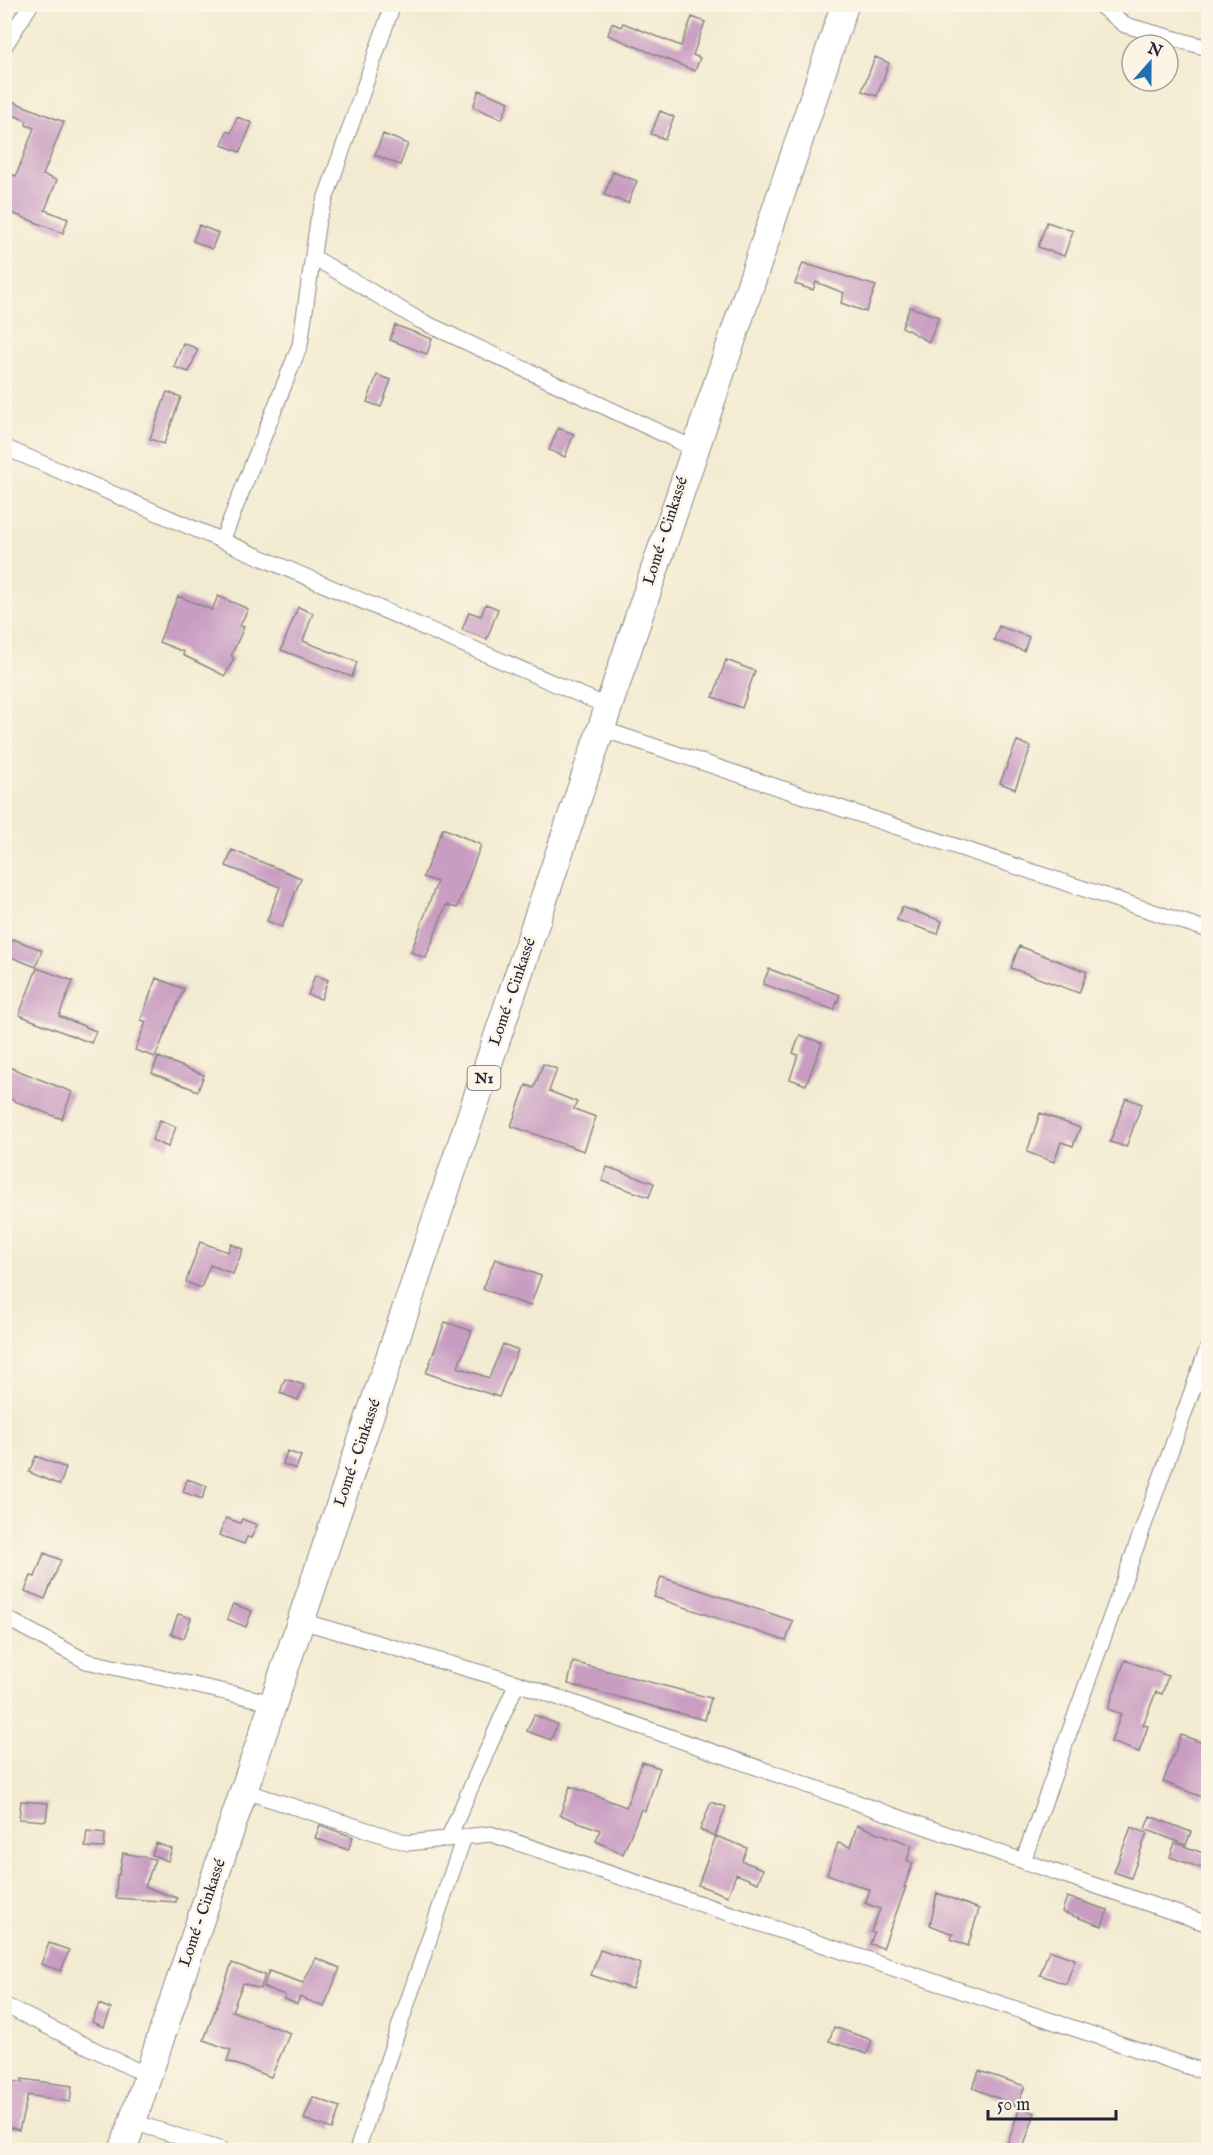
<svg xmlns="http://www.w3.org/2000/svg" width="1213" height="2155" viewBox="0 0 1213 2155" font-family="'IM FELL English',serif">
	<rect width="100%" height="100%" fill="#fcf5e5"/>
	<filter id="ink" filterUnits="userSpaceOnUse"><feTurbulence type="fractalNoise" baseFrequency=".0167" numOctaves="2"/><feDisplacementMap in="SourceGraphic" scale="12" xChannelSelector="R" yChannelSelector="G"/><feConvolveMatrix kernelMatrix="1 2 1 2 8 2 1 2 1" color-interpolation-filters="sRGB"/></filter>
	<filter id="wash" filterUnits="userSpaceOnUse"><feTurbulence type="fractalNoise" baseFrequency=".008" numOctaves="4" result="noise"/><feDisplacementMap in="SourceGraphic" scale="24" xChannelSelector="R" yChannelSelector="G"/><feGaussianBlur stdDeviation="1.35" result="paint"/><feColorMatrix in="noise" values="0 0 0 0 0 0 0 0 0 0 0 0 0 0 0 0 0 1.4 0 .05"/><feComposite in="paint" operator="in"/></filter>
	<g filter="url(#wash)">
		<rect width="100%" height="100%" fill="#f3ebd1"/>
		<g id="blocks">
			<path fill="#c99dc2" d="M692,17L705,22L693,55L700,58L695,71L608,35L612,23L621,27L623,23L681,46Z
				M875,57L889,63L877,96L862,91Z
				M479,90L509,102L502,119L473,107Z
				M4,98L64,122L43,175L57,180L45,210L68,219L63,233L4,210V180L7,173L16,176L34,128L26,125L27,121L4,111Z
				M660,111L674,117L665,139L651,134Z
				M237,117L252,123L240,152L222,145L227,131L231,133Z
				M383,134L408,144L400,165L375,155Z
				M613,172L637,181L628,203L604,195Z
				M1047,222L1073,231L1064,256L1038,247Z
				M199,225L218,233L212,249L193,241Z
				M803,263L876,286L866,312L841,303L844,293L816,282L813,290L795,284Z
				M910,307L939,317L929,342L902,327Z
				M395,325L432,339L427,354L390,340Z
				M183,343L198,349L189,372L174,367Z
				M377,375L391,380L381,407L367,402Z
				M167,392L181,397L164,444L150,439Z
				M558,428L574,434L565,457L549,450Z
				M178,596L212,610L218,596L248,609L240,626L244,627L231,656L234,658L225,676L183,655L184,652L159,642Z
				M486,604L498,609L487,639L462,630L469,612L481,616Z
				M298,607L313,613L303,641L357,662L352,677L281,650Z
				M999,626L1029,637L1024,651L994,640Z
				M726,660L755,671L742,708L713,697Z
				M1017,741L1031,747L1015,789L1000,783Z
				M443,828L481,845L457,908L446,905L426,958L411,952L437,882L423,877Z
				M232,850L301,878L282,927L267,921L280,887L226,866Z
				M902,907L942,921L938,934L897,920Z
				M13,939L42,950L36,967L6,955Z
				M1019,946L1087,972L1079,993L1011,968Z
				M37,968L73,981L59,1016L96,1031L91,1043L19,1015Z
				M769,969L840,995L834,1010L763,984Z
				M315,975L328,980L321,999L308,995Z
				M156,978L184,989L155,1057L135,1050L146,1022L141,1020Z
				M800,1035L822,1043L806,1085L790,1079L798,1055L793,1053Z
				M158,1057L204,1075L198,1091L152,1073Z
				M543,1064L557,1069L549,1091L577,1102L574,1109L596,1117L584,1151L511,1126L526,1085L534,1088Z
				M4,1065L72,1092L62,1119L4,1097Z
				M1126,1098L1142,1104L1126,1147L1110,1142Z
				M1040,1113L1080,1128L1073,1146L1061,1142L1054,1162L1027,1152Z
				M160,1120L176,1127L168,1147L152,1140Z
				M607,1167L654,1183L649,1197L602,1181Z
				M200,1242L228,1252L231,1244L243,1249L233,1274L210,1265L201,1288L186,1282Z
				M495,1259L541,1276L530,1306L483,1289Z
				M445,1322L472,1331L458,1367L489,1378L503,1344L518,1350L499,1397L426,1373Z
				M285,1379L304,1385L298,1400L280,1393Z
				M287,1451L301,1456L296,1469L283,1464Z
				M36,1456L66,1468L60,1485L29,1472Z
				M187,1479L207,1486L202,1499L183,1492Z
				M226,1518L240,1523L242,1519L257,1525L251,1538L247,1537L244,1544L219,1535Z
				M44,1553L61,1560L45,1599L25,1591L31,1576L35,1577Z
				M661,1577L793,1621L786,1641L654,1597Z
				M233,1604L252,1611L246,1627L227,1619Z
				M178,1614L191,1618L184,1638L171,1634Z
				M1125,1660L1168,1676L1162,1694L1156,1692L1143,1725L1148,1726L1139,1752L1111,1742L1121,1714L1108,1709Z
				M573,1662L711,1698L705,1720L568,1684Z
				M534,1715L557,1724L551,1740L527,1731Z
				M1181,1735L1209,1745V1780L1202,1797L1163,1782Z
				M642,1762L660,1768L645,1811L641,1809L623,1854L596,1841L600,1830L560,1815L570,1786L626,1807Z
				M21,1801L48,1803L46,1821L19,1819Z
				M711,1802L726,1807L715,1836L700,1830Z
				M1150,1816L1191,1832L1186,1845L1145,1829Z
				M320,1825L353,1837L348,1850L315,1838Z
				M857,1825L912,1845L907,1860L913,1863L904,1887H906L883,1948L870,1944L874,1933L871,1932L880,1909L865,1903L870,1890L827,1874L838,1843L850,1847Z
				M1131,1827L1147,1833L1131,1878L1114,1872Z
				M87,1831L105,1833L104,1848L85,1847Z
				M716,1836L747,1848L742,1861L763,1869L758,1883L736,1874L728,1896L698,1885Z
				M156,1843L172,1849L168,1861L152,1855Z
				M1175,1843L1209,1855V1871L1170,1857Z
				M123,1853L155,1859L145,1887L177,1898L176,1902L116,1898L117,1875H119Z
				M937,1893L979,1909L968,1946L951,1939L953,1934L930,1925Z
				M1067,1897L1108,1910L1102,1926L1062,1912Z
				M49,1943L69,1950L61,1971L41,1964Z
				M600,1950L641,1964L632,1989L591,1975Z
				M1049,1950L1075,1959L1066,1984L1040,1975Z
				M316,1958L340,1968L324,2007L300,1997L297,2004L284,1999L285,1995L263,1987L269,1971L303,1983Z
				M232,1963L265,1975L260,1989L243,1983L232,2011L290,2033L271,2077L227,2061L231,2050L204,2040Z
				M99,2004L111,2009L104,2027L92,2022Z
				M834,2027L872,2040L867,2054L829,2041Z
				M979,2071L1025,2086L1017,2106L973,2088Z
				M4,2079L22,2083V2079L72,2086L70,2102L28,2095L19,2130L4,2126Z
				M313,2097L340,2107L332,2129L304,2119Z
				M1020,2107L1035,2113L1022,2151H1005Z"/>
		</g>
	</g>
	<g filter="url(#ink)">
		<use href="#blocks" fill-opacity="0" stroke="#8a8686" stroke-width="1.5"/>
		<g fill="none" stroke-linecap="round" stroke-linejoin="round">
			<g stroke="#8a8686" stroke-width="17">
				<path id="street" d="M1098,4L1125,25L1208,48
					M4,47L31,4
					M313,257L419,320L693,448
					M4,447L609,707
					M222,541L300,345L318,220L393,4
					M602,729L1208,930
					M4,1617L86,1661L274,1703
					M301,1621L517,1683L1023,1861L1208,1924
					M244,1791L408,1843L491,1834L1208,2073
					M448,1839L517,1683
					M1023,1861L1208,1347
					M4,2005L148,2076
					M133,2122L222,2150
					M357,2150L464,1837"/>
			</g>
			<g stroke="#8a8686" stroke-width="29">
				<path id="highway" d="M123,2150C364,1435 601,719 845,4"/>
			</g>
			<use href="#street" stroke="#fff" stroke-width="15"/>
			<use href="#highway" stroke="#fff" stroke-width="27"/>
		</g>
	</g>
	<g text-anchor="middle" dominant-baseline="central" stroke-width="5" stroke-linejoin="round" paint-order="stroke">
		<rect fill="#fcf5e5" stroke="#63616e" stroke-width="1.5" x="467.5" y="1066" width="33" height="24" rx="4.5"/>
		<g font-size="15" font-weight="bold" fill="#22223b">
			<text x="484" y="1078">N1</text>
		</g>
		<g font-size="16" fill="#22223b" stroke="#fcf5e5">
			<text transform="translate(666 531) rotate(-72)">Lomé - Cinkassé</text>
			<text transform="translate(513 992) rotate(-71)">Lomé - Cinkassé</text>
			<text transform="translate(358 1453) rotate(-71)">Lomé - Cinkassé</text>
			<text transform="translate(203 1913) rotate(-71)">Lomé - Cinkassé</text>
		</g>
	</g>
	<rect width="1213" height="2155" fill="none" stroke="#fcf5e5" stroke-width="24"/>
	<g transform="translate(1150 63) rotate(21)"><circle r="28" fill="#fcf5e5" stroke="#a5a1a1" stroke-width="1.5"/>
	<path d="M0-4.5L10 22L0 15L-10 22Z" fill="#1f6fb2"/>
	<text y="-9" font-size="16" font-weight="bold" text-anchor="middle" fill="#22223b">N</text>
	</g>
	<path d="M988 2110v9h128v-9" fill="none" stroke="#22223b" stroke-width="3"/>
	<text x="997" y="2110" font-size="18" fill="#22223b" stroke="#fcf5e5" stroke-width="4.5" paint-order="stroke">50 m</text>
</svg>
